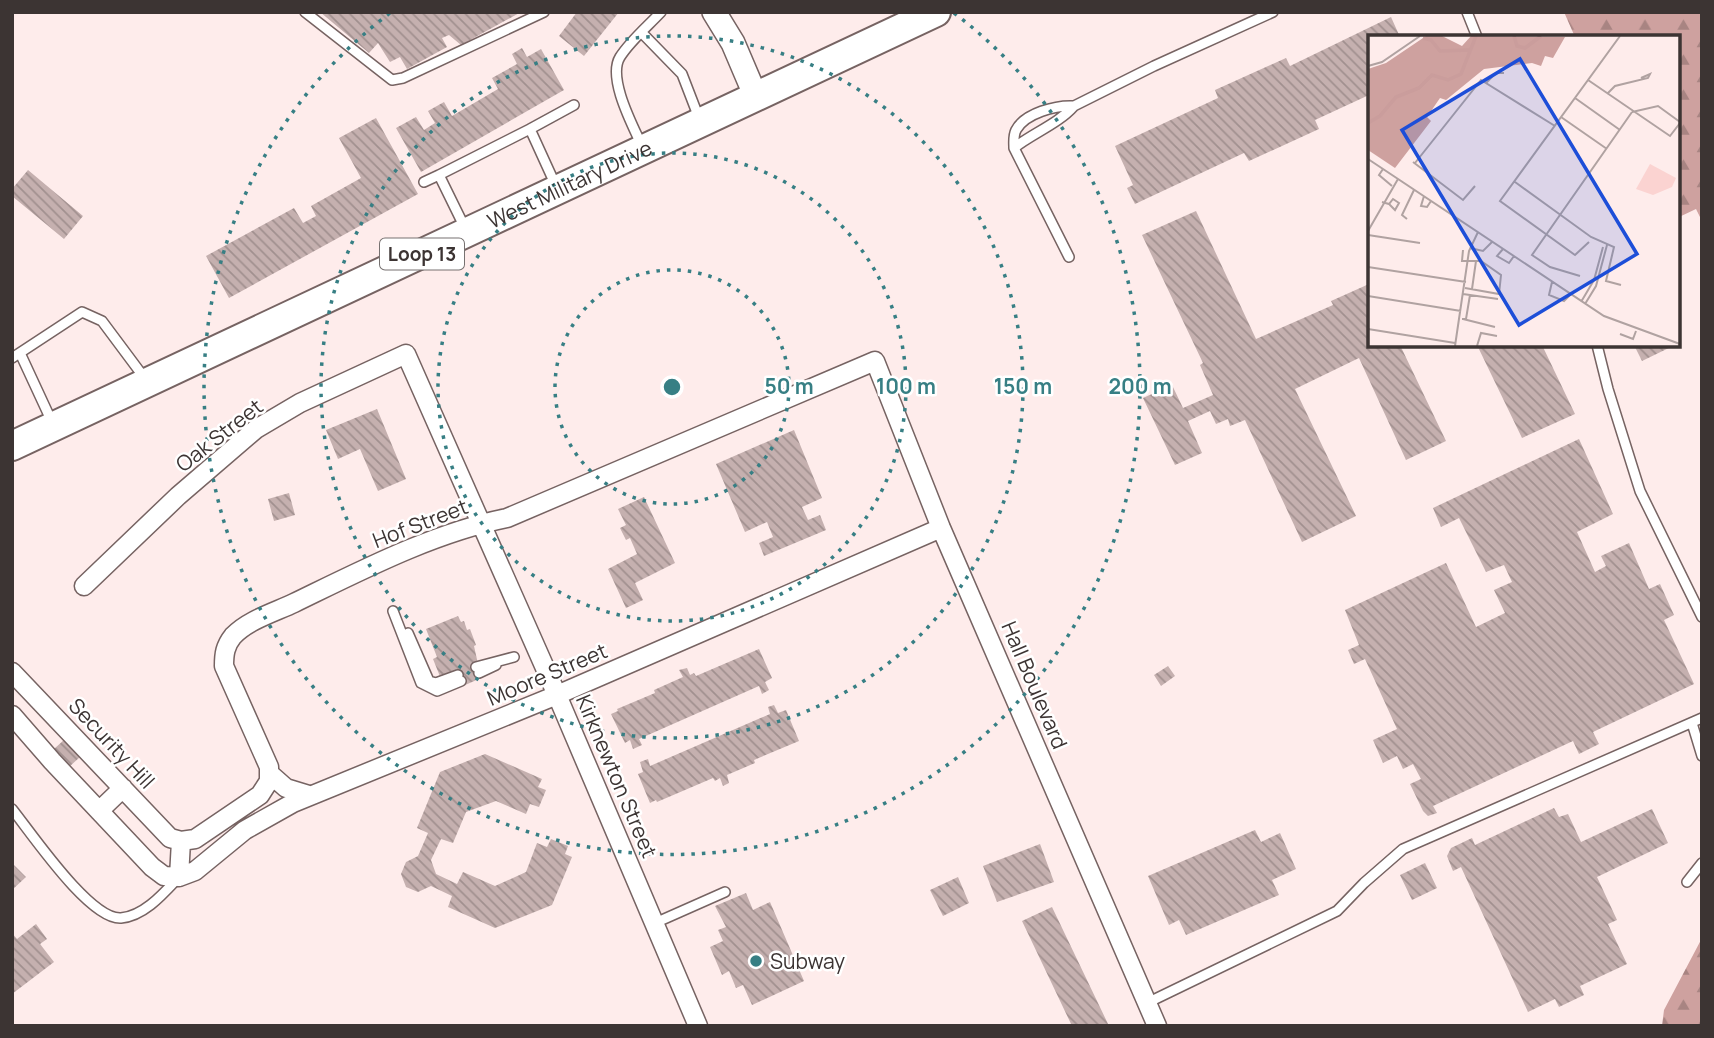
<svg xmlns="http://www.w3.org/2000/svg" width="1714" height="1038" viewBox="0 0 1714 1038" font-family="Manrope,sans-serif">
	<defs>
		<pattern id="forest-firs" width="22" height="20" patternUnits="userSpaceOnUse" patternTransform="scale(1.75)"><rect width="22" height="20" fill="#cea19f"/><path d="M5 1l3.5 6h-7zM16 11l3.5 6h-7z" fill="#a88482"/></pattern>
		<pattern id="building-back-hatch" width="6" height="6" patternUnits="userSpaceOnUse" patternTransform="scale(1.75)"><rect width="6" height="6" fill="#c5b0af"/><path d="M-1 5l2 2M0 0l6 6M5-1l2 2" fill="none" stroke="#a1908f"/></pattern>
	</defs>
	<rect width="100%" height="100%" fill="#feeceb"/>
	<path fill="url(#forest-firs)" d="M1564,12H1702V221L1696,209L1677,218V37H1575Z
		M1702,938V1026H1662L1664,1010Z"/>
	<path fill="url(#building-back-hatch)" d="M320,12H521L461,45L449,35L442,38L447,47L407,69L400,57L390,62L378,43L369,53Z
		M577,12H619L584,56L559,36Z
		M1391,17L1400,37H1369V95L1315,120L1319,129L1249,161L1244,153L1135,204L1127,188L1133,185L1115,146L1218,98L1215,90L1286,58L1290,66Z
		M522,48L527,57L541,49L564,90L421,172L396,128L416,117L424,130L435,123L428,111L444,102L452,116L498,89L492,78L517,64L512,54Z
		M376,118L418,194L229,298L206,256L294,208L303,223L316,216L311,206L361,178L339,138Z
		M28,170L83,216L64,239L12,196V189Z
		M1196,211L1256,339L1333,305L1331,301L1369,284V345H1400L1446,441L1406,460L1359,358L1295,389L1356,516L1302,542L1245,420L1230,426L1228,419L1216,424L1210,411L1188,421L1202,453L1175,465L1143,398L1172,385L1183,408L1213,395L1200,365L1203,363L1142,235Z
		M1477,345H1542L1575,414L1522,438Z
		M1634,345H1675L1642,361Z
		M377,409L406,479L378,491L360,449L338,459L326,430Z
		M794,430L822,498L802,507L808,520L820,515L826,530L764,556L759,543L773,537L767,522L745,532L716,464Z
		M1579,439L1613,514L1577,532L1595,572L1606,566L1601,556L1629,543L1649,589L1660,584L1674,615L1664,620L1694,684L1593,732L1599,744L1579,754L1573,741L1433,806L1437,813L1428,816L1423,811L1410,784L1421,779L1413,764L1403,769L1397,756L1383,763L1373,740L1397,729L1365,659L1354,664L1348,650L1359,645L1345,610L1446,563L1476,627L1505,613L1494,590L1512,582L1504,565L1486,572L1459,518L1441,527L1433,508Z
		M289,493L295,515L274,521L268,499Z
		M644,497L675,563L635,583L643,600L626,608L608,569L637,554L630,538L626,540L620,528L626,525L618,509Z
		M458,616L461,622L464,621L467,630L470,629L476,645L474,646L478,664L476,665L481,678L463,686L456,673L441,679L433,659L437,657L426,629Z
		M759,649L772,678L765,682L769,690L762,694L759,686L639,739L642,745L633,749L630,740L625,743L611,714L618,711L617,709L655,693L654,690L683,677L679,670L687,668L690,675L694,673L696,676Z
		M1168,666L1175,676L1161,686L1154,675Z
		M774,705L778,713L786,710L799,741L754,760L755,763L727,775L729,783L723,786L720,778L715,781L713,778L657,802L656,800L650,803L638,774L643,772L640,762L648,759L650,766L770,714L768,707Z
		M65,739L80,757L69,767L54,749Z
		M485,754L542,779L538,787L546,790L539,807L530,804L526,814L496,801L466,812L453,843L441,839L431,860L436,874L457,884L463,872L495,886L526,872L537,843L547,847L551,839L568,846L565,854L572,857L552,905L495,928L448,907L452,896L431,886L418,892L406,887L401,874L406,862L418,856L428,833L417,828L440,772Z
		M1554,808L1559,817L1568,814L1581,842L1652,809L1668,843L1597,877L1617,920L1608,924L1627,964L1580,986L1584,995L1559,1007L1555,999L1528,1012L1461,867L1453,871L1447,856L1451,848L1472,838L1475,845Z
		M1255,830L1261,842L1280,833L1296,869L1272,880L1279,895L1186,935L1179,920L1169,925L1148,876Z
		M1040,844L1054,882L997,902L983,866Z
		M12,863L26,877L12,890Z
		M1425,863L1437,888L1412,900L1400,875Z
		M958,877L969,903L943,916L930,890Z
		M746,893L753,910L770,902L804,981L752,1005L743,985L736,988L729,971L722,975L710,947L723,941L718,930L726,927L715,906Z
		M1052,907L1109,1026H1072L1022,921Z
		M36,924L47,939L40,944L54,962L12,994V933L17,939Z"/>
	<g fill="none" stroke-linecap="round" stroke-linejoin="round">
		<g stroke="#766362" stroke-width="12">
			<path id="service" d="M305,12L392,80L403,78L544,12
				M1467,12L1477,37
				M642,33L682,74L699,118
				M530,129L574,105
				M642,146C633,126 607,78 620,57C630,41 648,26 661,12
				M1014,148C1033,133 1058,124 1074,106L1154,66L1273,12
				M424,182L439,175
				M465,228L439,175L530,129L556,186
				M1069,257L1014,148C1014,142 1013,136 1016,130C1025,113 1056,105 1074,106
				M1597,345L1608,389L1640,491L1702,617
				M20,353L52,422
				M12,358L82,312L102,321L146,380
				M393,611L421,683L437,691L461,681
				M408,633L429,681L436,683L458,675
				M476,667L514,657
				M479,673L496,665
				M1692,723L1702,756
				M12,809C32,834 90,920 121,918C144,916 163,894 178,878
				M1687,882L1702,863
				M655,923L725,892
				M1147,1003L1337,911L1364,883L1403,849L1702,718"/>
		</g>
		<g stroke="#766362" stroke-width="21">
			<path id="minor" d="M84,586L178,496L256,429L300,403L406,354L557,695L698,1026
				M12,672L170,838L181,841L195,839L260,795L269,781V767L224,666C224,654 225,646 233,636C248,620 275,612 294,603C362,570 433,533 507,518L875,361L941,528L1157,1026
				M12,715L52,761L152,867L164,876L179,877L195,871L245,830L293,803L557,695L941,528
				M269,773L286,788L309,795
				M99,811L123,788
				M179,877L181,841"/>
		</g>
		<g stroke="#766362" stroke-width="26">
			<path id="tertiary" d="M714,12L733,43L756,97"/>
		</g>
		<g stroke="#766362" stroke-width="32">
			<g id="primary">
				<path id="s1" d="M12,446L936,12"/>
			</g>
		</g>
		<use href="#service" stroke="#fff" stroke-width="9"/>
		<use href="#minor" stroke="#fff" stroke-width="18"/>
		<use href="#tertiary" stroke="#fff" stroke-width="23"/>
		<use href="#primary" stroke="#fff" stroke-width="28"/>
	</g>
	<g fill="none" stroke="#377f84" stroke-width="3.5" stroke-dasharray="3.5 7">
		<circle cx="672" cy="387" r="117"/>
		<circle cx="672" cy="387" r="234"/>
		<circle cx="672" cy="387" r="351"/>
		<path d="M954 13A468 468 0 1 1 390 13"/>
	</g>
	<circle fill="#377f84" stroke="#fff" stroke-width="2.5" cx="756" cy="961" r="7"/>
	<g text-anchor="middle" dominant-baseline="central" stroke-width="5" stroke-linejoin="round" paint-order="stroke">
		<rect fill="#fff" stroke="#767170" stroke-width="2" x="380" y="238.5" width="84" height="31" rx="5"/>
		<g font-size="19" font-weight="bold" fill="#3c3433">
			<text x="422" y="254">Loop 13</text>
		</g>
		<g font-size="21" fill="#3c3433" stroke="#fff">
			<text stroke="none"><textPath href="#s1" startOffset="616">West Military Drive</textPath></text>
			<text transform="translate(219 435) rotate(-38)">Oak Street</text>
			<text transform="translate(420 523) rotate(-21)">Hof Street</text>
			<text transform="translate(547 674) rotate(-23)">Moore Street</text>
			<text transform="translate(1035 685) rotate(67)">Hall Boulevard</text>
			<text transform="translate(112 743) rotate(47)">Security Hill</text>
			<text transform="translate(617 776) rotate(67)">Kirknewton Street</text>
		</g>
		<g font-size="21" fill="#3c3433" stroke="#fff" text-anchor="start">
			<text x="770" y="961">Subway</text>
		</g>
	</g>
	<g transform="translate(1368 35)">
		<rect width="312" height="312" fill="#feeceb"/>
		<path d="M58,1H74L94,11L103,1L197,2L185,23L177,21L173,31L164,28L116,34L78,65L72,63L59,82L63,86L27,133L0,115V34L18,28Z" fill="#cea19f"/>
		<path d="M282,129L308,143L304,152L285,160L268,154Z" fill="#fbd3d1"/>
		<path fill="none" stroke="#ca9d9c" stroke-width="3.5" d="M146,1L149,11L157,13L173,1M55,3L63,5L72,16L101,15M0,88L12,81L28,62L51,53L64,40L80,45L93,39L108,1"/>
		<path fill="none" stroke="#b0a2a1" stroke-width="2" d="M0,31L14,27L52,1M220,45L302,101L312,88M118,48L128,38H136M239,59L247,51L280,43L282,39L273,43M207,63L252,95M264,77L290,71L312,87M193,82L239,114M0,124L236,281L312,309M45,127L95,165L107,151M47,128L113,45L187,91M15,134L11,140L24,151M147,147L223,202L246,212L238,246L253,250M56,161L53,171L59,172L63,166M14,167L21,169L25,164L31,168L27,175L21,169M39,184L34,180L46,155M0,196L30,144M0,200L52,208M221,207L207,220L132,166L252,1M102,213L115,216L124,207M135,214L129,221L141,228L146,221M95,215L94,226H113L133,240L131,259L97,253M0,232L98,247M212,241L182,232L164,220L264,77M184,247L181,260L196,266L203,259M104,254L108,226M95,259L130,264M0,261L93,276M213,267L226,245L235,212M217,269L228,251L239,210M94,284H98L102,260M95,284L127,292M0,294L87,308M252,299L265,304L268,296M87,311L101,216L110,197M109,311L113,298L129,301"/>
		<path fill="#1d4ed8" fill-opacity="0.15" stroke="#1d4ed8" stroke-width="3.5" d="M152,24L269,219L151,290L34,95Z"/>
		<rect width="312" height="312" fill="none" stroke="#3c3433" stroke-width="3.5"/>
	</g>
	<circle cx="672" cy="387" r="10" fill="#377f84" stroke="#fff" stroke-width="3.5"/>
	<g font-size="21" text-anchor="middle" font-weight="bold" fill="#377f84" stroke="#fff" stroke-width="5" stroke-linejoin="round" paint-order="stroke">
		<text x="789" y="394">50 m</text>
		<text x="906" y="394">100 m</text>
		<text x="1023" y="394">150 m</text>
		<text x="1140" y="394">200 m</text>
	</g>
	<rect width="1714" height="1038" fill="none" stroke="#3c3433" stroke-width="28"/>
</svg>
